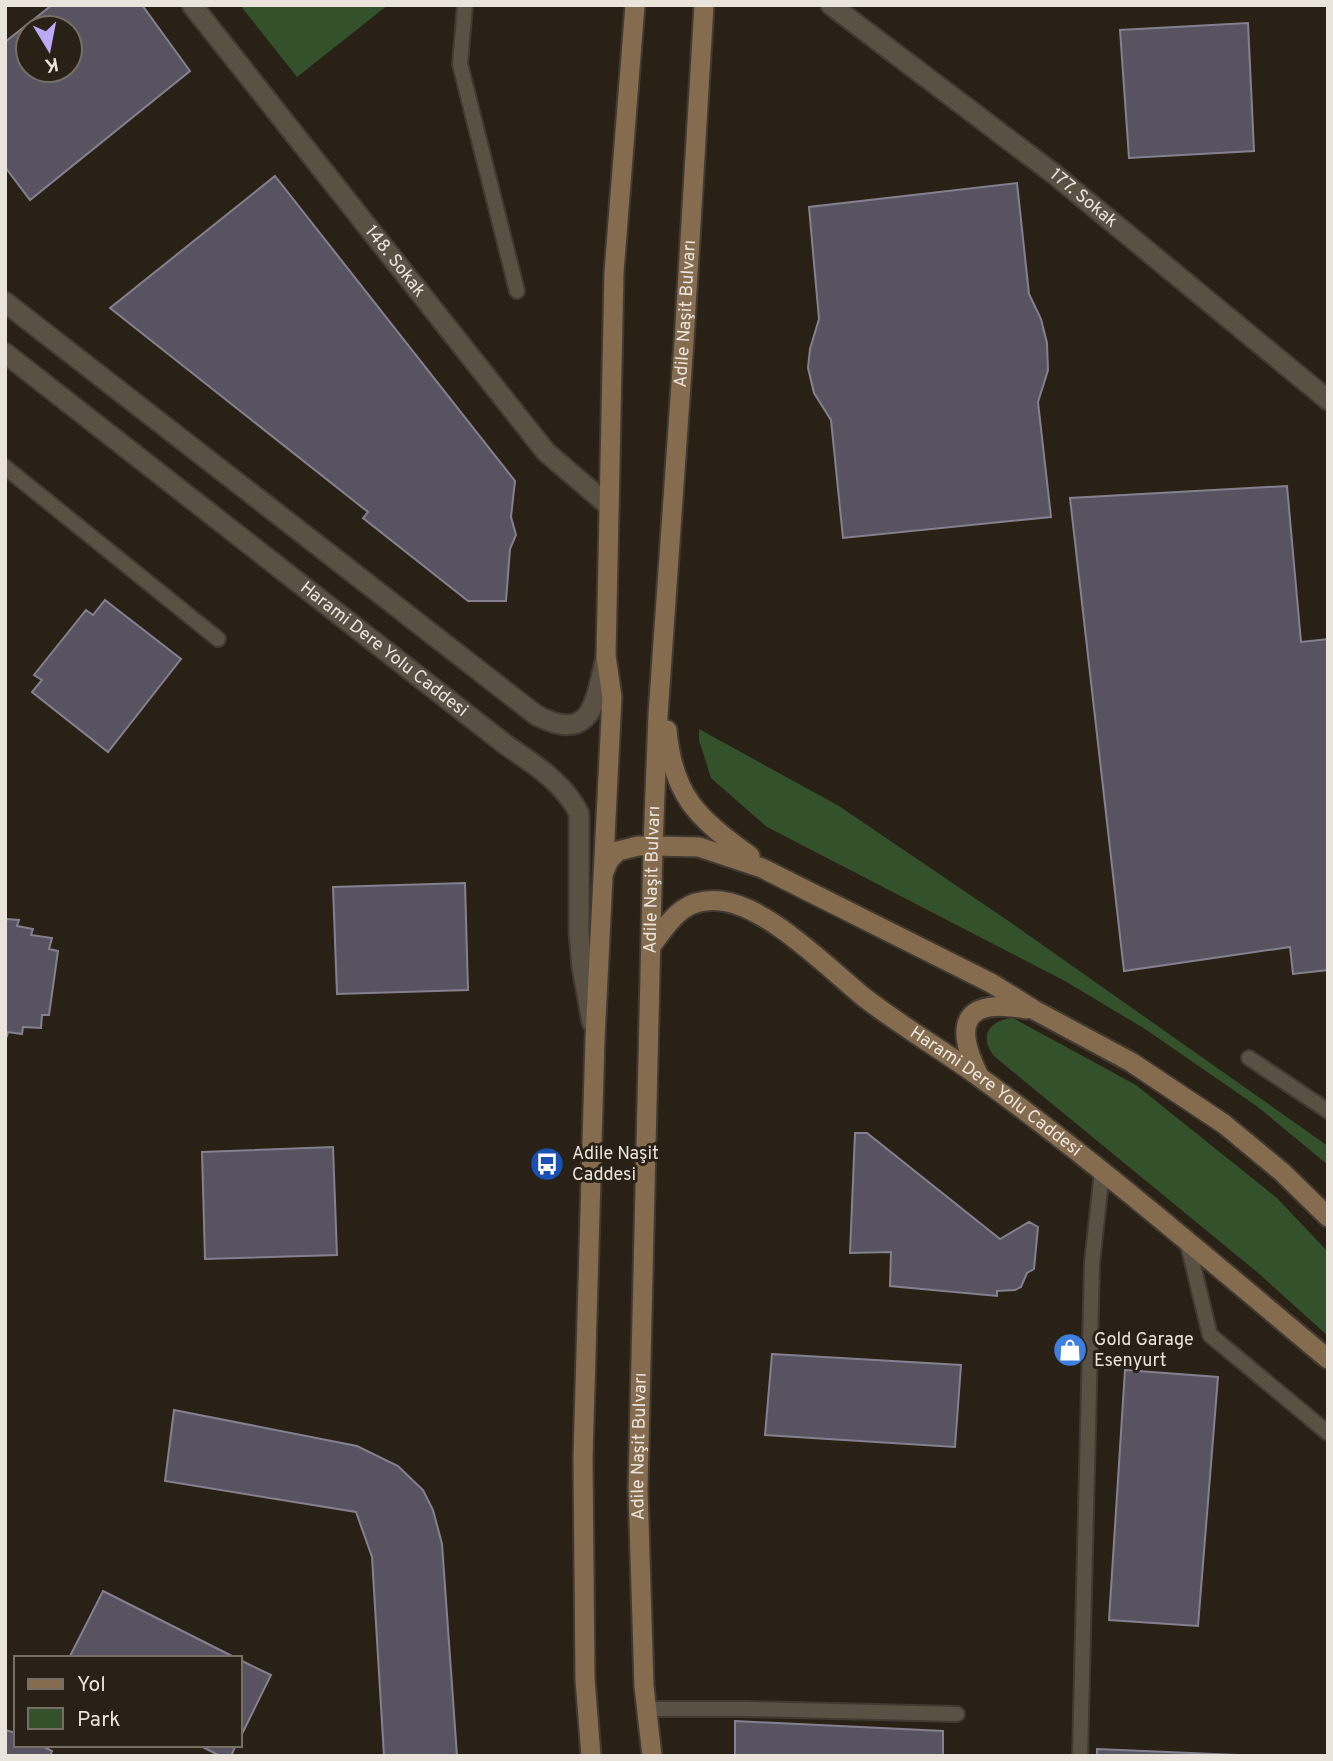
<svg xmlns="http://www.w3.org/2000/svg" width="1333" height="1761" viewBox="0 0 1333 1761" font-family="Overpass,sans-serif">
	<rect width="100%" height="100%" fill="#292116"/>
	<path fill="#33512b" d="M240,5H388L297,77Z
		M699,729L839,806L1007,920L1328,1146V1165L1258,1107L1145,1029L1065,981L767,827L711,778L699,740Z
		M1013,1018L1136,1085L1277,1198L1328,1252V1336L1257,1272L995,1057C978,1037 989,1020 1013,1018Z"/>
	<path fill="#585360" stroke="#85808f" stroke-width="2" fill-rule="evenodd" d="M52,5H142L190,71L30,200L5,167V42ZM28,28H70V70H28Z
		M1248,23L1254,151L1129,158L1120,30Z
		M275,176L515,481L511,517L516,535L510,549L506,601H468L363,518L368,512L110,308Z
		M1017,183L1029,294L1041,319L1047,343L1048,370L1038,402L1051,517L843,538L831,420L814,393L808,368L810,349L819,319L809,207Z
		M1287,486L1301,642L1328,639V970L1293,974L1290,947L1124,971L1070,498Z
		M105,600L181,659L108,752L32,692L42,680L34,675L86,610L93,615Z
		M465,883L468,990L337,994L333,887Z
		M5,919L19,920L17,926L33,929L31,935L52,938L49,949L58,951L49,1015H42L41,1028L23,1027L22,1034L8,1032L7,1036L5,1035Z
		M855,1133H867L1000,1239L1029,1222L1038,1227L1034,1269L1027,1273L1021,1287L1015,1290L997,1291V1296L890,1286L891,1252L850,1253Z
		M333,1147L337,1255L205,1259L202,1152Z
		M772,1354L961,1365L955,1447L765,1435Z
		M1125,1370L1218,1377L1198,1626L1109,1620Z
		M174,1410L357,1446L398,1466L423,1490L433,1510L442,1544L457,1756H384L372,1557L356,1512L165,1481Z
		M103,1591L236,1658H69Z
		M240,1660L271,1675L240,1738Z
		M735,1721L943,1731V1756H735Z
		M5,1730L16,1733V1745H40L52,1751L50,1756H5Z
		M199,1745H236L231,1756H220Z
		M1097,1749L1261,1756H1097Z"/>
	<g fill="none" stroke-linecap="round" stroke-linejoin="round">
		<g stroke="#413a33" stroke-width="18">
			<path id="service" d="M465,5L460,64L517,291
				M5,467L218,639
				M1249,1058L1328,1111
				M1187,1241L1210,1335L1328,1433
				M647,1709H747L957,1714
				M1080,1756L1092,1263L1102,1172"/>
		</g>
		<g stroke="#413a33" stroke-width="23">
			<g id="minor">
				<path id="s1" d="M192,5L546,452L609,506"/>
				<path id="s2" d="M831,5L1054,174L1328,400"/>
			</g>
		</g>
		<g stroke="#413a33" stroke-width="23">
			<g id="tertiary">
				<path d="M5,302L536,715C593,745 595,701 606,657"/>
				<path id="s3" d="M5,353L506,745C534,764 563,782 579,813V933L582,967L592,1022"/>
			</g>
		</g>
		<g stroke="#413a33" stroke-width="23">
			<g id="secondary">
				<path d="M667,730C673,797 698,818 750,856"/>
				<path d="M604,872L609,860L618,851L638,846H653L699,847L762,868L991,983L1036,1011L1131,1062L1224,1124L1282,1172L1328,1217"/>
				<path id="s4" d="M651,946C671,920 683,897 721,901C768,906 829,969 865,998C901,1026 941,1049 978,1076C1099,1164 1213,1263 1328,1359"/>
				<path d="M978,1074C953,1022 965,998 1026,1009"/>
				<path d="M591,1756L585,1679L583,1458L595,1038L612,697L606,656L614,272L635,5"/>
				<path id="s5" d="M652,1756L644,1686L638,1489L653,846L658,715L684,341L704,5"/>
			</g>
		</g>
		<use href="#service" stroke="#595144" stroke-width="14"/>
		<use href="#minor" stroke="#595144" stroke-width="19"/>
		<use href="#tertiary" stroke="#595144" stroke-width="19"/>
		<use href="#secondary" stroke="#866c4f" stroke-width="19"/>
	</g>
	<defs>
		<g id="bus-disc" transform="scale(1.75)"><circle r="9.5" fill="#1a4fb4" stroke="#292116"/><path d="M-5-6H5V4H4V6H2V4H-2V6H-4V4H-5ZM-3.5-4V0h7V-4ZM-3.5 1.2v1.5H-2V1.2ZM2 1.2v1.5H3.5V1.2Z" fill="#fff"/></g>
		<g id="shop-disc" transform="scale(1.75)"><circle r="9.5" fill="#3f7fe0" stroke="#292116"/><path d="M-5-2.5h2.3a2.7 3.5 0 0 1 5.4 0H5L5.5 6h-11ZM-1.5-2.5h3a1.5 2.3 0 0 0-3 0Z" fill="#fff"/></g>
	</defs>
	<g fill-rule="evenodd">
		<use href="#bus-disc" x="547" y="1164"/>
		<use href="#shop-disc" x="1070" y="1350"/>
	</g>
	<g text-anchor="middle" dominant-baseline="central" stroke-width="6" stroke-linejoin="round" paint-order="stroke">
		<g font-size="18" fill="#eae4dd" stroke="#292116">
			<text stroke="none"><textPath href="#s2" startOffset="318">177. Sokak</textPath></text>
			<text stroke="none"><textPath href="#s1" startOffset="327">148. Sokak</textPath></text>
			<text stroke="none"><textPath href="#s5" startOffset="1444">Adile Naşit Bulvarı</textPath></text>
			<text stroke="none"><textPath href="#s3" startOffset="481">Harami Dere Yolu Caddesi</textPath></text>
			<text stroke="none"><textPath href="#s5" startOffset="877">Adile Naşit Bulvarı</textPath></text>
			<text stroke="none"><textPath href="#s4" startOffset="425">Harami Dere Yolu Caddesi</textPath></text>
			<text stroke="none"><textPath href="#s5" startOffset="310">Adile Naşit Bulvarı</textPath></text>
		</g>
		<g font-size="18" fill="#eae4dd" stroke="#292116" text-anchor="start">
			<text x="572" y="1154">Adile Naşit<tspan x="572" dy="21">Caddesi</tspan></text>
			<text x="1094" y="1340">Gold Garage<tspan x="1094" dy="21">Esenyurt</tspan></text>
		</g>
	</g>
	<rect width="1333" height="1761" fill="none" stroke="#eae4dd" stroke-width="14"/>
	<rect x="14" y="1656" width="228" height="91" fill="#292116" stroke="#766f66" stroke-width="2"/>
	<rect x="28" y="1679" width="35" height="10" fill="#866c4f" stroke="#766f66" stroke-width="2"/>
	<text x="77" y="1691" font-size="21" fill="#eae4dd">Yol</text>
	<rect x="28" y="1708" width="35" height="21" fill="#33512b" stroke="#766f66" stroke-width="2"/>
	<text x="77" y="1726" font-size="21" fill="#eae4dd">Park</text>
	<g transform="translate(49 49) rotate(170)"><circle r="33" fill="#292116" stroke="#766f66" stroke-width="2"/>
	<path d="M0-5L12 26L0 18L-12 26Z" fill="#bbaaf6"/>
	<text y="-10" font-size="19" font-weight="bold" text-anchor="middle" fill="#eae4dd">K</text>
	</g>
</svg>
